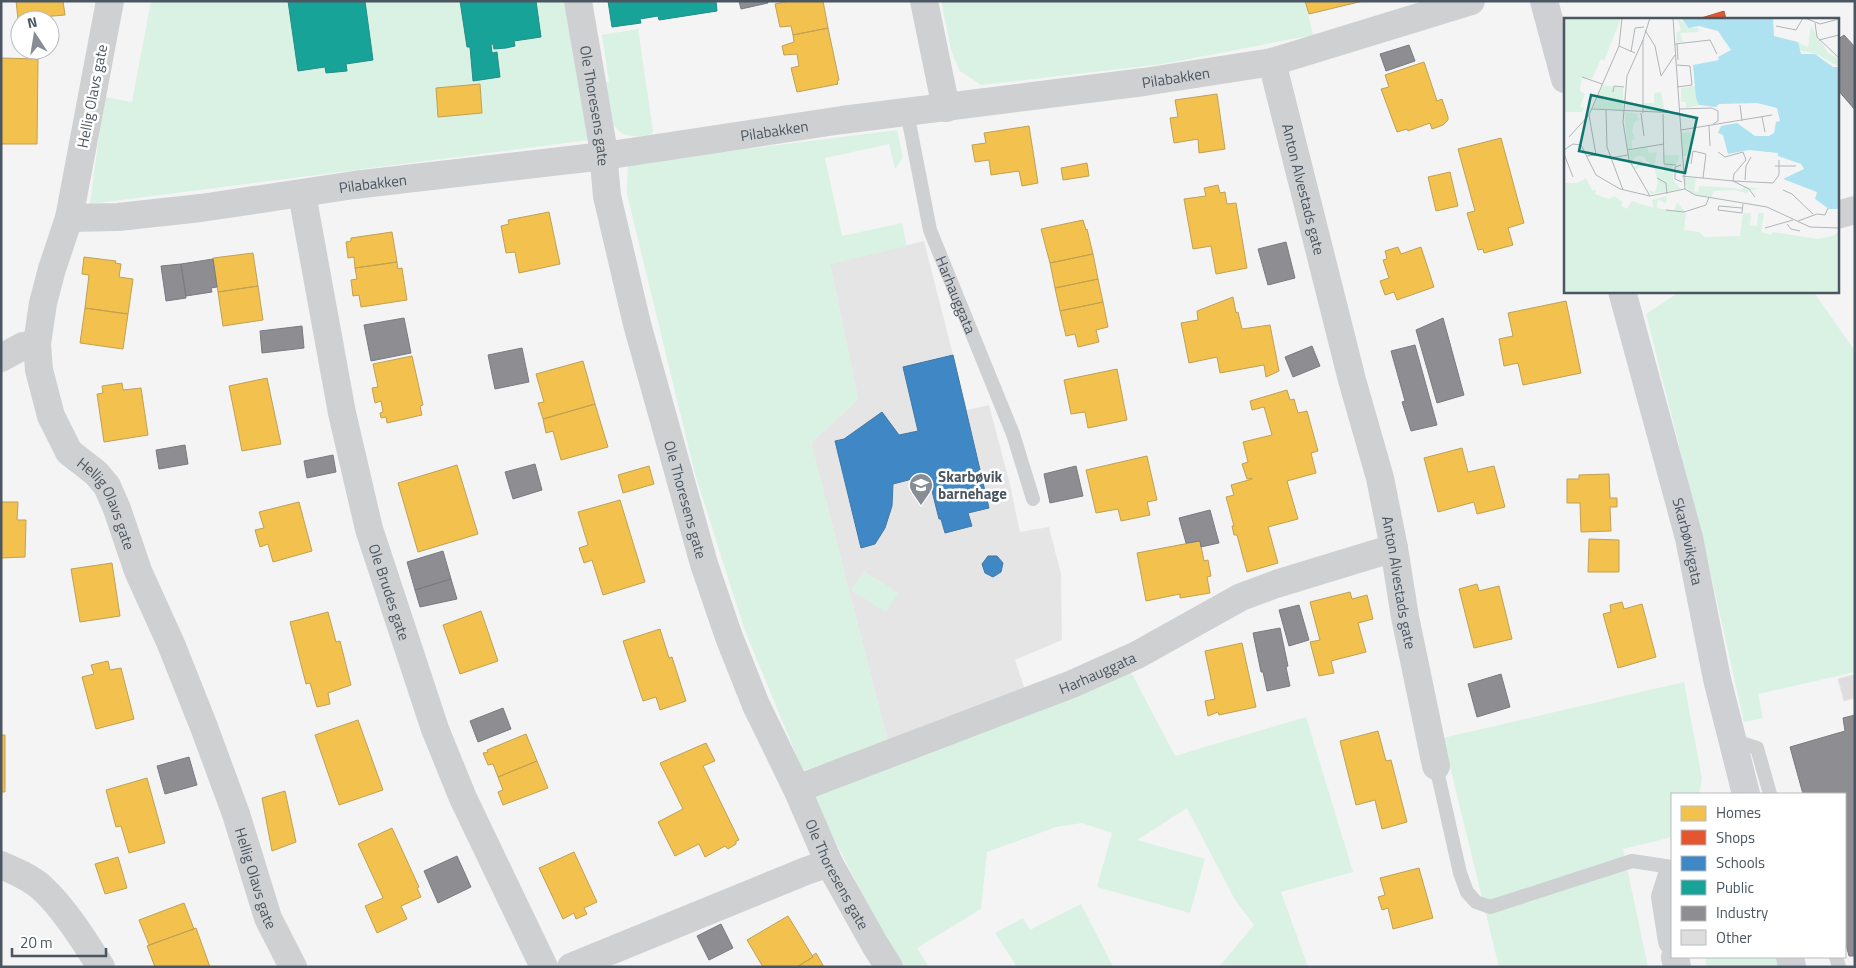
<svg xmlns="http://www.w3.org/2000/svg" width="1856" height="968" viewBox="0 0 1856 968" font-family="'Titillium Web',sans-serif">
	<rect width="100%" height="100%" fill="#f4f4f4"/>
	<path fill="#e6e5e6" d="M924,241L967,410L989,405L1010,485L1020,532L1049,527L1061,574L1062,640L1015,660L1025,690L888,742L811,443L858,399L830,264Z"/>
	<path fill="#d9f2e3" d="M151,1H565L589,140L90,204L104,97L132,102Z
		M941,1H1305L1313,35L1163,64L981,85L960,71L952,53Z
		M638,29L653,131L652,134C609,145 610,115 602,83L609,82L602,35Z
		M897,130L903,157L895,169L889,144L825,158L842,236L902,223L907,246L830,264L858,399L811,443L888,742L803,771L745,631L695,474L627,194L628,164Z
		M1681,291H1813L1855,351V672L1758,694L1763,718L1744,722L1707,557L1646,314Z
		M864,571L898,593L886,612L851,590Z
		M1130,670L1175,756L1306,717L1353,872L1281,892L1308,967H1219L1254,925L1235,900L1187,808L1137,840L1205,859L1190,913L1097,887L1112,833L1082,823L1056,827L987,852L981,909L917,948L929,967H904L885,938L811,794Z
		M1684,682L1702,779L1699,794H1672V837L1623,849L1648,967H1499L1443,738Z
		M1081,904L1113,967H1017L995,933L1023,918L1030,930Z
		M1705,957H1777L1779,967H1707Z"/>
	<path fill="#f2c14e" stroke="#c0a154" d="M16,1H63L65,15L18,19Z
		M823,1L828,28L793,35L791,26L780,27L775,4L789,1Z
		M1305,1H1363L1309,14Z
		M828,28L839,80L837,81L838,84L797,92L791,68L799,66L797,54L784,55L782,46L794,42L793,35Z
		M1,58L38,59L37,144H1Z
		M1424,62L1437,101L1442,99L1448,117V120L1443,125L1432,129L1430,123L1408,131L1407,129L1397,132L1381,89L1389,87L1385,75Z
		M480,84L482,113L438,117L436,88Z
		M1217,94L1225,149L1199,153L1198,139L1174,143L1170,118L1178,117L1175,100Z
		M1029,126L1038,183L1022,186L1019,171L991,175L989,160L975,162L972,145L986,143L984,133Z
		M1501,138L1524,223L1508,228L1513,245L1484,253L1483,249L1478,250L1467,213L1475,211L1458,149Z
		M1087,163L1089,176L1063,180L1061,168Z
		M1450,172L1458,206L1436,211L1428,177Z
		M1218,185L1220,193L1225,192L1227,204L1236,203L1247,268L1216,274L1211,246L1193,249L1184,199L1206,196L1204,188Z
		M549,212L560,264L519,273L515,252L506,253L501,226L509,224L508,220Z
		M1083,220L1086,230L1087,229L1093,254L1050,263L1041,229Z
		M392,232L397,262L355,268L354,257L348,258L346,242L351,241V238Z
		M1398,247L1401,254L1421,247L1434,287L1397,300L1394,292L1385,295L1380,281L1389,278L1383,260L1387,259L1385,251Z
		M253,253L258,286L218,292L213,258Z
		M1093,254L1098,279L1055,288L1050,263Z
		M84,257L116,261L115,263L121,264L119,277L133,279L128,314L85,308L89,275L82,274Z
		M397,262L398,269L402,268L407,300L361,307L359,295L353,296L351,280L357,279L355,268Z
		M1098,279L1103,302L1060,311L1055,288Z
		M258,286L263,320L223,326L218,292Z
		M1233,297L1236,313L1238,312L1242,329L1270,325L1279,371L1266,377L1264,365L1220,373L1217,357L1189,363L1181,323L1198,320L1197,311Z
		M1566,301L1581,373L1523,385L1518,363L1504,366L1499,339L1513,336L1508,313Z
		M1103,302L1108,327L1096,330L1099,342L1078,347L1075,334L1066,336L1060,311Z
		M85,308L128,314L123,349L80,343Z
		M412,356L423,405L420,406L422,415L387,423L386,417L381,418L380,413L383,412L381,401L375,403L372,388L378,387L373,364Z
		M583,361L595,404L543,419L538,403L544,402L536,374Z
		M1117,369L1127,420L1088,428L1085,412L1071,414L1064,380Z
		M267,378L281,444L242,451L229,386Z
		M122,383L123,390L141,388L148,435L104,442L97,394L103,393L102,386Z
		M1287,390L1290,400L1294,399L1298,413L1307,411L1318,451L1311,453L1316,473L1287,481L1298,519L1268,527L1278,563L1247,572L1237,535H1234L1232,526H1234L1226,497L1234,495L1231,485L1252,479V478L1247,479L1242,464L1248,462L1243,442L1272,435L1264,407L1252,410L1250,401Z
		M595,404L608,447L561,460L553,431L546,433L543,419Z
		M1462,448L1468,472L1494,466L1505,507L1477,514L1474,502L1438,512L1424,458Z
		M1147,456L1157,500L1147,502L1150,515L1121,521L1118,509L1096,513L1086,470Z
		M457,465L478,534L418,552L398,483Z
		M649,466L654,484L623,493L618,475Z
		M1609,474L1610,498H1617V507H1610L1611,531L1581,532L1580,503H1567V479H1579V475Z
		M620,500L645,582L603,595L592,560L584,563L579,548L588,545L578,512Z
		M1,502H18L17,520H26L25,557L1,558Z
		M299,502L312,551L273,562L268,544L260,547L255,530L264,528L259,512Z
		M1589,539L1619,540V572H1588Z
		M1200,541L1204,561L1208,560L1211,576L1207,577L1210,593L1180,598V594L1146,601L1137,553Z
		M112,563L120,616L80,622L71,569Z
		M1477,584L1479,591L1499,586L1512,639L1474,648L1459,589Z
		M1350,592L1352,599L1367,595L1373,619L1358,623L1366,652L1331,661L1334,673L1319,676L1310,642L1320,640L1310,602Z
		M1622,602L1624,609L1642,604L1656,657L1618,668L1603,614L1611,612L1610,605Z
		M481,611L498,661L460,674L443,625Z
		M328,612L336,642L340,641L351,685L328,693L330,704L317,707L310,683L306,684L290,622Z
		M660,629L669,658L672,657L686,701L660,710L656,697L643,701L623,641Z
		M1242,643L1256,707L1219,715L1218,712L1208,716L1205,701L1215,699L1205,651Z
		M108,661L110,670L121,668L134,719L96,729L82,677L94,674L91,665Z
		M358,720L383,790L339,805L315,735Z
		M1378,731L1386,761L1391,760L1407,822L1382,829L1375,800L1356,805L1340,741Z
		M526,734L537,761L498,777L493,764L488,765L483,753L488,752L487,750Z
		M1,735H5V792H1Z
		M706,743L715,761L703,766L739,840L736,841V844L728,849L725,846L705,857L699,844L675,856L658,822L683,809L660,763Z
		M537,761L548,788L503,805L498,792L503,790L498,777Z
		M147,778L165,843L129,853L121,826L116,827L106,790Z
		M285,791L296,842L272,851L262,798Z
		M392,828L419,887L417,888L421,897L401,906L407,919L377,933L365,906L383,898L358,844Z
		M574,852L597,902L584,908L587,914L576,919L574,913L563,919L539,868Z
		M118,857L127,888L105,894L95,864Z
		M1419,868L1433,918L1393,929L1388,908L1382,910L1378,897L1385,895L1380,878Z
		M184,903L194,929L149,945L139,920Z
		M788,916L813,957L797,967H763L747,940Z
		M196,928L210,967H155L147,946Z
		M816,953L824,967H797L813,957L812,956Z"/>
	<path fill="#e4572e" stroke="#b6573d" d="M1724,11L1726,19H1698Z"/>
	<path fill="#3f88c5" stroke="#4279a7" d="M953,355L989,508L968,513L972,526L945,533L941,519H939L928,475L893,484L892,506L885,528L875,544L861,548L835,441L844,439L882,412L899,435L918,431L903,367Z
		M988,556H997L1003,563L1001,572L993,577L985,573L982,564Z"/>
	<path fill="#17a398" stroke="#268c88" d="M288,1H365L373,60L346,64L347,71L326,73L325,67L298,71Z
		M460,1H536L541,37L514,41L515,46L506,48L494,49L493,44H491L492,53L497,52L500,77L473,81L470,47H467Z
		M608,1H716L717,11L659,20L658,16L640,19L641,23L612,27Z"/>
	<path fill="#8d8d92" stroke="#797c83" d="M739,1H768V3L741,9Z
		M1844,35L1855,47V110L1837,89V40Z
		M1409,45L1415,61L1386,71L1380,54Z
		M1286,242L1295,278L1268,285L1258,249Z
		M213,259L217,287L211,288L212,292L186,296L181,264Z
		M181,264L186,298L166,301L161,266Z
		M404,318L411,353L371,361L364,325Z
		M1443,318L1464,395L1437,403L1416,330Z
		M302,326L304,348L262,353L260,331Z
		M1415,345L1437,425L1411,431L1402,402L1405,401L1391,351Z
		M1312,346L1320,366L1293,377L1285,357Z
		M522,348L529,382L495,389L488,355Z
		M185,445L188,464L159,469L156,450Z
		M333,455L336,472L307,478L304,461Z
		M535,464L542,490L513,499L505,472Z
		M1076,466L1083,496L1050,503L1044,474Z
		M1210,510L1219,543L1201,547L1200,541L1186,543L1179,518Z
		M443,551L451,579L415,590L407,562Z
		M451,579L457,599L420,607L415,590Z
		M1299,605L1309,640L1289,646L1279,610Z
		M1280,628L1288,666L1286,667L1290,686L1267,691L1263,672H1261L1253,633Z
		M1501,674L1510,707L1477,717L1468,684Z
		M503,708L511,729L478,742L470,721Z
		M1855,715V956H1849L1845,941V794H1803L1790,747L1845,731L1843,718Z
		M189,757L197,785L165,794L157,766Z
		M457,856L471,887L438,903L424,871Z
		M721,924L733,948L709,960L697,936Z"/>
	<path fill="#ddddde" stroke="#e5e6e7" d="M1855,674V698L1844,701L1838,679Z"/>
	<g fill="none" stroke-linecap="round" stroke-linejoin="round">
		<g stroke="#ced0d2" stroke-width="14">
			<path id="s1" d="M907,112L930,230L1013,434L1033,499"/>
			<path d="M1732,740L1757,748L1770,794"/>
			<path d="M1436,766L1460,873L1467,892L1476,902L1490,907L1632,861L1672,867"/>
			<path d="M1836,957L1839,967"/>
		</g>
		<g stroke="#ced0d2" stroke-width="28">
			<path id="s2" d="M110,1L69,218L52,269L43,303L37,344L39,370L51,416L69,452L96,473L107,486L117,509L138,571L171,644L204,727L236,814L268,918L293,967"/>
			<path id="s3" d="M578,1L602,141L607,196L637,324L704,564L729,637L756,705L797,789L829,863L875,945L889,967"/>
			<path d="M924,1L946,108"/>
			<path id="s4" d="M1272,62L1352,380L1380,478L1394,548L1405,617L1436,766"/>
			<path id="s5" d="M302,194L342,413L369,529L435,729L463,798L544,967"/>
			<path d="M1837,215L1855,210"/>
			<path id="s6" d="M69,218L118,217L201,208L354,185L604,156L842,120L1144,82L1272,62L1471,1"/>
			<path d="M1,358L23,346L37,344"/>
			<path id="s7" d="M797,789L1072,684L1137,655L1241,597L1276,584L1394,548"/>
			<path d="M1,865C15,871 31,878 42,888C64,908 85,942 101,967"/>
			<path d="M1672,875L1665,897L1672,941"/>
			<path d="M1675,957L1677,967"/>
			<path d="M571,967L806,871L829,863"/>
		</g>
		<g stroke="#ced0d4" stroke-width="28">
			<path d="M1544,1L1565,79"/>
			<path id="s8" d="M1622,291L1689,538L1717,679L1746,794"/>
			<path d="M1790,957L1792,967"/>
		</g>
	</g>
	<defs>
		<g id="school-pin" transform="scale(1.25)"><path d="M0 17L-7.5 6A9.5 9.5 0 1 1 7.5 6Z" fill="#868d94" stroke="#fff"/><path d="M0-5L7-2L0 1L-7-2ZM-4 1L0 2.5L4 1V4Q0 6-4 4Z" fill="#fff"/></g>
	</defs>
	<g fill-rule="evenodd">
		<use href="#school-pin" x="921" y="485"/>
	</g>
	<g text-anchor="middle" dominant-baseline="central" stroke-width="5" stroke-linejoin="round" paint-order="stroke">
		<g font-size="15" fill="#4a5661" stroke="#fff">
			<text stroke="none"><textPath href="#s6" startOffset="1116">Pilabakken</textPath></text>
			<text transform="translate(92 96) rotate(-79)">Hellig Olavs gate</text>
			<text stroke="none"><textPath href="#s3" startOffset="106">Ole Thoresens gate</textPath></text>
			<text stroke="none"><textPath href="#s6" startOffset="711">Pilabakken</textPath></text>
			<text stroke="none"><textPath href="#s6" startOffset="306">Pilabakken</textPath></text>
			<text stroke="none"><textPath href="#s4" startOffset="131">Anton Alvestads gate</textPath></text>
			<text stroke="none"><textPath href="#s1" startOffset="190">Harhauggata</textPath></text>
			<text stroke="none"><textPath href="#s3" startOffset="511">Ole Thoresens gate</textPath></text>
			<text stroke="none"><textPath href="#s2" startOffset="531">Hellig Olavs gate</textPath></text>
			<text stroke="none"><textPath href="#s8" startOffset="259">Skarbøvikgata</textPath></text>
			<text stroke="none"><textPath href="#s4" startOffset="536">Anton Alvestads gate</textPath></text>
			<text stroke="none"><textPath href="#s5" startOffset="408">Ole Brudes gate</textPath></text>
			<text stroke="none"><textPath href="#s7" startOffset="322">Harhauggata</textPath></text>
			<text stroke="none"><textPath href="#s3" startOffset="916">Ole Thoresens gate</textPath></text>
			<text stroke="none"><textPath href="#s2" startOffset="936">Hellig Olavs gate</textPath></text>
		</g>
		<g font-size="15" font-weight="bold" fill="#4a5661" stroke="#fff" text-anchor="start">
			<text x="938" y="476">Skarbøvik<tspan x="938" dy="17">barnehage</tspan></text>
		</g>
	</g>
	<g transform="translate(1564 18)">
		<rect width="275" height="275" fill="#f4f4f4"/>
		<path d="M0,0H57L40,43L37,41L28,61L18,59L16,73L21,76L16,89L20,90L18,94H0ZM113,0L127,10H134L135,14L116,15L119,24H113L112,15L117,12ZM247,8L264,35L275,41L274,48L252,36L234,32V24L244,29ZM39,67L59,70V93L29,90ZM132,68L136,87L122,90V84H117V70ZM97,74L101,95L81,93L80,85H90V75ZM61,94L76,96L72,97L76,102L71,103L68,113L71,122H68V131H63ZM126,114L129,121L127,138H119L117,115ZM83,129L85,135L93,134L90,150L100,154V137H115L113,145L109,146V162L117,171L87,176L84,172L91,174L94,164L90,150L84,149L86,141L84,144L79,138H73L68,143L69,148L74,147L72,143L77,142L79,148L70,152L63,133ZM118,159L132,160L130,173L134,174L135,168L171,170L177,172L181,168L195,171L185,172L181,178L182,175L171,172L149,173L148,179L129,176L124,173ZM22,160L28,172H32L31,176L45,181L50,178L59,184L57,188L63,191L68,183L90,190L88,182L103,178L102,186L94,181L93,190L110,193L113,184L122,195L120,212L135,214L141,219L176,218L179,195H187L186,207L193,208L194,195H200L197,214L207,217L209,214L254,221L271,217L275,212V275H0V165H13Z" fill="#d9f2e3"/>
		<path d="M117,0H209L210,18L234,24L237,36H251L269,49H275V191H265L251,181L253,174L219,161L240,151L237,146L214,138V135L185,132L164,136L159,117L154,115L157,108L173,105L191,118H205L210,115L212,104L216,103L213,90L193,85L155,86L152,89L135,87L132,80L129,47L155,42L154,39L167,32L154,13L135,8L125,10Z" fill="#aee2f0"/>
		<path fill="none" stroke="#b0b5b9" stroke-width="1" d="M109,0L121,171L131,177L203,189L246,209L275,210M241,0L256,6L275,1M251,5L253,19L275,40M212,8L232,12L239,0M81,12L91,28L97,58L111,37M79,22L63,58L59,104L65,142L86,178M255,22L275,17M111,26L146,22L153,36M113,26L114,42M55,28L71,35M67,34L71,10L80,9M113,47L126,48L128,67L113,69M18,59L38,66M49,74L50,68L60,69M176,87L178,103M28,91L115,95M116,91L148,90L154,93V103L149,106M42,92L43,129L59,172M77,95L80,118M79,95V22L86,0M99,96L100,146L112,147M198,99L201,114M145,108L146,128M117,112L208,97M5,119L25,97M0,132L9,126L17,127L32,157L56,171L86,178L121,171M63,132L100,126M154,134L161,139L179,134L182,142L170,156L169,163L209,165L215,157V142M0,136L9,159M22,138L32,137L25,97L55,28L58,0M46,140L64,137M127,146L129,133L142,136L139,160M117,147L111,149V161L118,164M211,148H232M118,158L169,163L185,171L191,179M93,160L102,165L103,176M181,162L182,148L187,139M219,172L228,176L249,196M178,190L155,188L154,192L178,195L179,186M102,192L120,194L142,187L145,179M234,203L253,196L261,197L264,190M223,206L227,211L236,213M201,210L229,202"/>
		<path fill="#0f766e" fill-opacity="0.15" stroke="#0f766e" stroke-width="2.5" d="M27,77L133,100L121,155L15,133Z"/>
		<rect width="275" height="275" fill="none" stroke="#4a5661" stroke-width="2.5"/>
	</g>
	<rect width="1856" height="968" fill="none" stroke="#4a5661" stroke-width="5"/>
	<rect x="1671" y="793" width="175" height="165" fill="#ffffff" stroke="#b7bbc0"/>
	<rect x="1681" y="806" width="25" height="15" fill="#f2c14e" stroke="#b7bbc0"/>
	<text x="1716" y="818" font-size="15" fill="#4a5661">Homes</text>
	<rect x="1681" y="830" width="25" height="15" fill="#e4572e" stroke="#b7bbc0"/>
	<text x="1716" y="843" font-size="15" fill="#4a5661">Shops</text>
	<rect x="1681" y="856" width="25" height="15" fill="#3f88c5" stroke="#b7bbc0"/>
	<text x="1716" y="868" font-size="15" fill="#4a5661">Schools</text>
	<rect x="1681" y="880" width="25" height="15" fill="#17a398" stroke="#b7bbc0"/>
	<text x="1716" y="893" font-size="15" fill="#4a5661">Public</text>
	<rect x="1681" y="906" width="25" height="15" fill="#8d8d92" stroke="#b7bbc0"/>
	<text x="1716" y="918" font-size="15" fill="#4a5661">Industry</text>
	<rect x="1681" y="930" width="25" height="15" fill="#ddddde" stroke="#b7bbc0"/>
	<text x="1716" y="943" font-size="15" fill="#4a5661">Other</text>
	<g transform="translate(35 35) rotate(348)"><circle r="24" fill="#ffffff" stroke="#b7bbc0"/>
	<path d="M0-4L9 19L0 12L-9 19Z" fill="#868d94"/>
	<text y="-8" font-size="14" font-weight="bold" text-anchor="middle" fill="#4a5661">N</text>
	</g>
	<path d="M12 948v8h94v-8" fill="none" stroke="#4a5661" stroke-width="2.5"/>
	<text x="20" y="948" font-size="15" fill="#4a5661" stroke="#ffffff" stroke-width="4" paint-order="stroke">20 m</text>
</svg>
